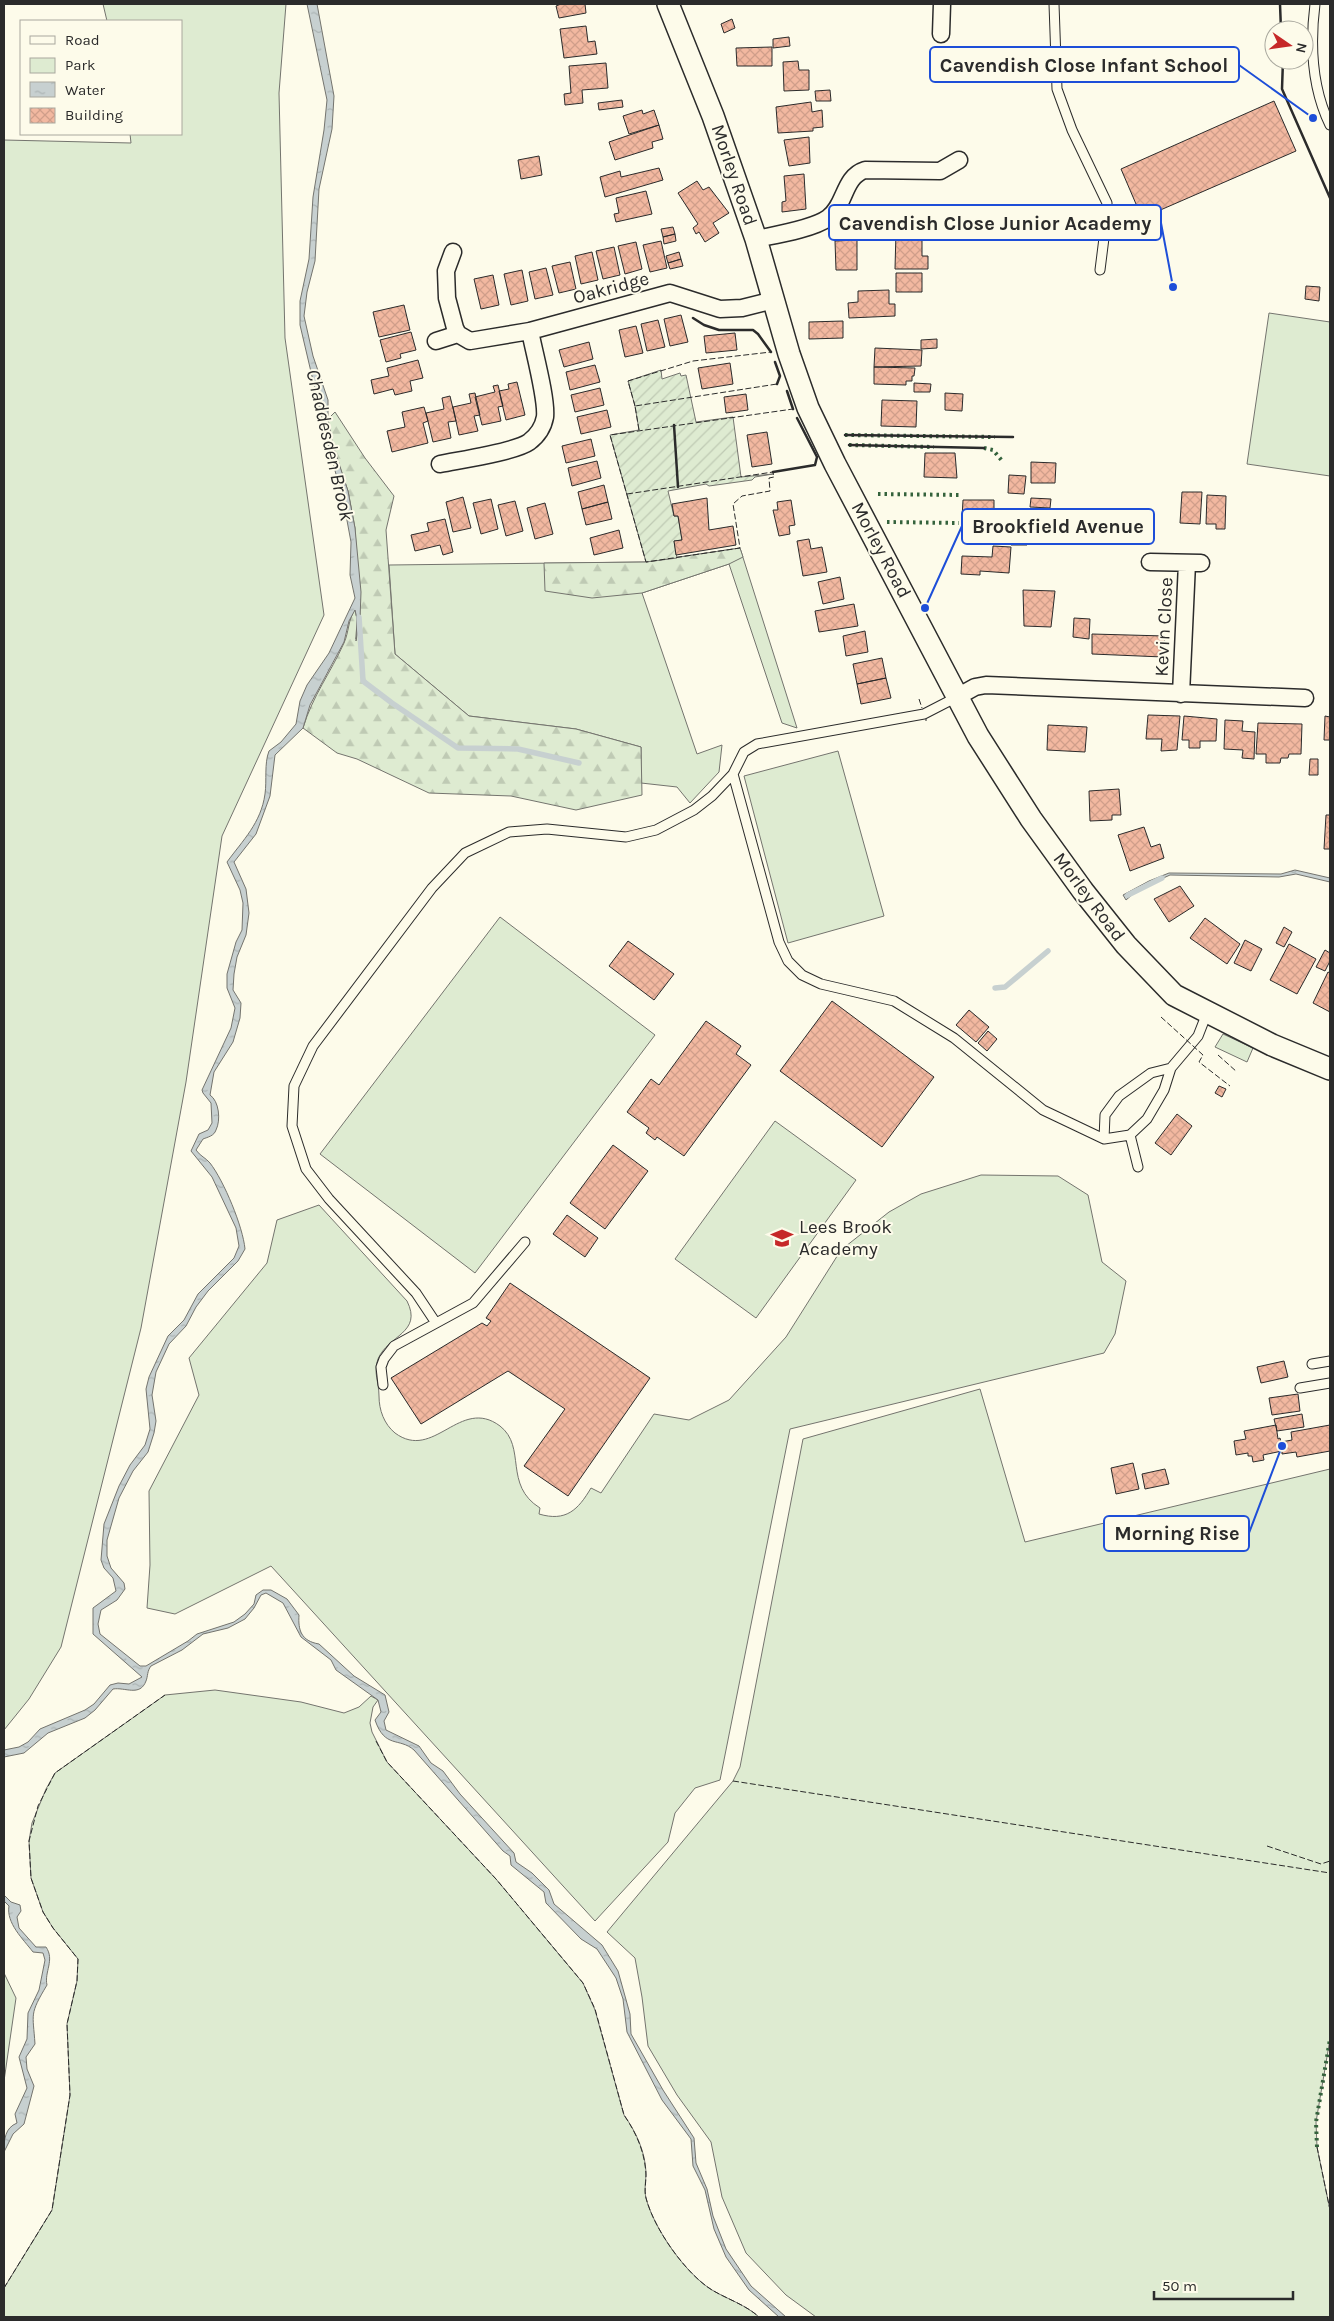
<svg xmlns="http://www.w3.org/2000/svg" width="1334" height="2321" viewBox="0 0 1334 2321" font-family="Karla,sans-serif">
	<defs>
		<pattern id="forest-firs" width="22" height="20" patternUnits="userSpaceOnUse" patternTransform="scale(1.25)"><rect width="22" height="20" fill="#deebd1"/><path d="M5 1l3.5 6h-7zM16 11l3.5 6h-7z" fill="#bfcab4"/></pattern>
		<pattern id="garden-furrows" width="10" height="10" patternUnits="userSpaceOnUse" patternTransform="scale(1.25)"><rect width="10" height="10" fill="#deebd1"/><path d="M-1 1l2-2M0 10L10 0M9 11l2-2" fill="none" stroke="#bfcab4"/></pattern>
		<pattern id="water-ripples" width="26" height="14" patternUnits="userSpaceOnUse" patternTransform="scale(1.25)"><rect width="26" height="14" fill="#c7d0d0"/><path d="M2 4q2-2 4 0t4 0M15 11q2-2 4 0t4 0" fill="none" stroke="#abb3b3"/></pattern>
		<pattern id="building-cross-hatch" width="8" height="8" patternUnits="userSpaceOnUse" patternTransform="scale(1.25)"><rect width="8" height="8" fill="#f2b8a0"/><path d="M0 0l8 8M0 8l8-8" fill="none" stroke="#d09e8a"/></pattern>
	</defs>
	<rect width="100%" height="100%" fill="#fdfbea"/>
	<path fill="#deebd1" stroke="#74746e" d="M103,4H286L279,93L285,338L324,615L222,836L186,1082L141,1328L61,1647L29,1699L4,1730V140L131,143L130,134H181V21H107Z
		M1269,313L1330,322V476L1247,464Z
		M740,548L797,728L782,723L729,564L642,593L697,754L722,745L719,772L690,803L677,787L641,783V747L576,729L469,716L395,654L389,565L646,562Z
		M838,751L884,916L788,943L744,776Z
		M500,917L655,1035L475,1273L320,1154Z
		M1223,1034L1253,1048L1247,1062L1215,1047Z
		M775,1121L856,1180L756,1318L675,1259Z
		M981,1175L1058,1176L1088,1195L1102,1262L1126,1281L1115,1334L1104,1353L790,1429L720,1780L695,1788L675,1813L668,1842L595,1921L271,1566L175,1614L147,1608L150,1565L149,1491L199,1395L189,1358L267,1263L277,1220L319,1205L407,1301C423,1333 388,1335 378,1359C373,1372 379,1382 379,1396C379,1410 384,1424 395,1433C434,1462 460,1396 500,1426C527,1447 503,1485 540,1508L539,1514C566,1522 578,1510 591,1488L601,1493L654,1414L689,1420L729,1400L786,1337L841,1250L889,1212L921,1194Z
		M980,1389L1025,1542L1330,1469V2039L1316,2122L1317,2147L1330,2210V2317H816L786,2295L746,2253L722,2197L711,2142L677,2095L648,2046L642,1997L635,1958L607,1932L733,1781L740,1767L803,1439Z
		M215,1690L301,1702L344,1713L359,1707L371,1696L378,1700L373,1707L370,1723L372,1732L387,1762L496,1879L583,1983L595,2010L624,2115C636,2132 645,2151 646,2172C646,2180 644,2190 646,2198C654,2229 686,2274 712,2290C727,2299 746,2305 759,2317H4V2288L52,2210L70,2095L67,2024L77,1981L78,1959L53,1928L43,1912L31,1878L29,1841L32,1823L46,1789L55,1773L165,1695Z
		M4,1973L16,1998L4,2081Z"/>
	<path fill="url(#forest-firs)" stroke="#74746e" d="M335,412L365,458L394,496L386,530L395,654L469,716L576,729L641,747L642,795L576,810L511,796L429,793L357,759L337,753L303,728C313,695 330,674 344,643C349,632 348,620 355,609L357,619L356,639L360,619L355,528L348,491L333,447L328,419Z
		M740,548L743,557L729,564L642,593L592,598L545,591L544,563L646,562Z"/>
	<path fill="url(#garden-furrows)" stroke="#74746e" d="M661,370L662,379L680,373L681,376L686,375L696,422L733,417L741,477L773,474L755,477L752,480L709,486L706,484L668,491L674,516H678L682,540L674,541L677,558L646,562L610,435L639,430L635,406L628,381Z"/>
	<path fill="url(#water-ripples)" stroke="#74746e" d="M307,4H317L334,96L332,129L319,189L315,261L307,292L304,316L313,356L328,400V419L332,442L348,491L355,528L361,592L360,619L356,641L357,619L355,610L349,621L344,642L310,705L303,728L275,755L270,796L256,834L234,862L246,889L249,913L246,935L237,957L234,974L233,990L241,1003L240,1018L233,1042L214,1072L210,1095C219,1101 221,1120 216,1130C214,1136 208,1137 203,1139L196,1150C200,1156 206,1158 210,1163C224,1181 243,1227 245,1249L238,1261L208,1291L196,1307L186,1326L169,1344L156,1372L152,1395L156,1421L154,1433L148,1452L133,1471L119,1498L107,1540V1556L111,1568L124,1583L125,1589L117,1600L101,1610L98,1624L100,1634L140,1666H146L188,1641L197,1634L234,1622L245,1614L254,1604L256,1595L263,1590H271L287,1599L299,1615C298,1630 301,1641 319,1644L354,1676L385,1695L389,1712L384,1721L386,1730L419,1746L431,1763L443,1771L460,1794L514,1853L516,1862L532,1873L549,1890L554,1904L602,1945L618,1971L630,2014L631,2034L663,2090L694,2138L696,2163L707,2189L713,2216L726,2249L751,2286L786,2317H779L749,2290L726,2257L714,2229L705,2190L693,2166L691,2139L662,2100L627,2032L623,1999L616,1978L597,1949L581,1939L546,1903L544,1892L511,1865L510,1856L503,1851L414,1750C399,1737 385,1749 375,1720L381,1712L378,1700L336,1670L331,1660L301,1637L283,1603L266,1593L261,1595L254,1608L245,1619L228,1628L203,1634L182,1650L151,1666C147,1671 148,1676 146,1681C140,1697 125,1687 113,1689L95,1710L85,1718L48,1733L24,1753L4,1757V1750L19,1747L28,1742L40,1729L85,1710L94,1704L110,1685L118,1683L129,1684L142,1677L93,1634V1608L116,1591L113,1578L104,1568L101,1560L104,1524L119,1486L130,1465L145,1445L150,1429L146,1389L149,1377L168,1336L184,1320L198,1294L234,1258L239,1246L236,1228L212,1177L191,1151L199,1134L208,1130L212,1123L211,1103L203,1093L202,1090L231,1028L235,1008L227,988V974L236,942L242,930L243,903L240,890L227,862C243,840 261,823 265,794C267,780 264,764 269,751L281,742L296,724L300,701L307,685L329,653L355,598L350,575L351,542L343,499L330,453L300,325V301L309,259L313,197L324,130L327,100Z
		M1295,870L1330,878V882L1296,874L1279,877L1170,875L1139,889L1126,900L1123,895L1149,881L1169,873L1281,874Z
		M4,1895L11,1902L20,1905L21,1911L17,1917L19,1928L36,1947H46C55,1960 44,1972 47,1985C29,2015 33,2013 35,2044L26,2057L27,2069L34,2086L24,2124L13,2134L4,2152C4,2139 5,2128 17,2123L15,2114L27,2088L19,2057L27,2039L28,2013L39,1990L45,1960L43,1953L33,1952C23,1939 6,1923 9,1906L4,1901Z"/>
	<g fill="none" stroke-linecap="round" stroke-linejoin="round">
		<path stroke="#c7d0d0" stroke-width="5.5" d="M359,617L363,681L392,703L458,748L518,749L579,763
			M1128,895L1162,878
			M995,988L1005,987L1048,951"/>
	</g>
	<path fill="url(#building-cross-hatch)" stroke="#2b2b2b" d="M561,4H585L586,13L559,18L556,6Z
		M732,19L735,28L724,33L721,24Z
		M586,26L588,42L595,41L597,54L564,58L560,29Z
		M789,37L790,46L773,48V39Z
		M772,47V66H737L736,48Z
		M798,61L799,70H809V90L784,91L783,62Z
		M606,63L608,88L582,90L583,103L565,105L564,94L571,93L569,66Z
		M830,90L831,101H816L815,91Z
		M622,100L623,107L599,110L598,103Z
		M1274,101L1296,151L1142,218L1121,169Z
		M811,102L812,112L822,110L823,127L813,128V131L778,133L776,107Z
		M642,110L643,114L654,110L659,125L629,134L623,116Z
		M659,125L663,139L652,142L653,148L615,160L609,142Z
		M809,137L810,163L789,166L784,140Z
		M539,156L542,175L521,179L518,160Z
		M659,168L663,180L605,197L600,177L620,171L621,177Z
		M804,174L806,209L782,212V202L786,201L784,176Z
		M697,181L703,190L709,187L729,213L713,223L719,233L705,242L699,232L696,234L693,228L698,224L678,193Z
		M646,191L652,214L616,222L614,214L619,213L616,198Z
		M673,227L675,234L663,237L661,229Z
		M896,232L922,233V256H928V269H895Z
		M675,234L676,241L664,244L663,237Z
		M857,240V270H836L835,241Z
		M661,241L667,268L650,272L643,245Z
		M636,242L642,269L625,274L618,246Z
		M614,247L620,275L603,279L596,251Z
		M592,252L598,280L581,284L575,256Z
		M679,252L681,259L668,263L666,256Z
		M681,259L683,266L670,269L668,263Z
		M570,262L576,289L559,293L552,266Z
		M546,268L553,295L535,299L529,272Z
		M522,270L528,301L511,305L504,274Z
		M896,273H922V292H896Z
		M493,275L499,305L481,309L474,279Z
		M1306,286L1320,287L1319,301L1305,299Z
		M889,290V304H895V316L849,318L848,303L858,302V291Z
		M404,305L410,330L379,337L373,312Z
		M681,315L688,342L670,346L664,319Z
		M658,320L665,347L647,351L641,324Z
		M843,321V338L809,339V322Z
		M636,326L643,353L625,357L619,330Z
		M411,332L416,350L400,354L401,358L386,362L380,340Z
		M735,333L737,350L706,353L704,336Z
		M937,339V348L921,349V340Z
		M589,342L593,359L564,367L559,350Z
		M875,348L922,350L921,366L874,367Z
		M418,360L423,378L410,381L412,391L395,395L393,389L374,394L371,380L389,376L387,368Z
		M730,363L733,384L702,389L698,368Z
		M595,365L600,382L570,390L566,372Z
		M874,367L915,368L914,376H912V381H906V385L874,384Z
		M517,382L525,415L506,420L499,391L509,389L508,384Z
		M914,383L931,384L930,392H914Z
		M498,385L503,406L498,407L501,421L482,425L475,397L495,392L493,386Z
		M600,388L604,405L575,412L571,395Z
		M475,393L480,415L474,416L478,431L459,435L453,407L471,403L469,394Z
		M945,393L963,394L962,411L945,410Z
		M746,394L748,410L726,413L724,397Z
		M450,396L456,421L448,422L451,438L433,442L426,413L444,409L442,398Z
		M882,400L917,401L916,427L881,426Z
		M424,407L428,421L423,423L428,443L392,452L387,431L405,427L402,412Z
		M607,410L611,427L581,434L577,417Z
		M767,432L772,464L752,467L747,435Z
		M591,439L595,456L566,463L562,446Z
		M925,453H955L957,478L924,477Z
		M597,461L601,478L572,486L568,468Z
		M1031,462L1056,463L1055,483H1031Z
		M1009,475L1026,476L1024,494L1008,493Z
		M604,485L608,502L582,509L578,492Z
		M1182,492H1202L1200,524L1180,523Z
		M1207,495L1226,496L1225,529H1216V524H1206Z
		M463,497L471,528L453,532L446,502Z
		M707,498L709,530L733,526L736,545L676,555L674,541L682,540L678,516H674L672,504Z
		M1031,498L1051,499L1050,508L1030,507Z
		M491,499L498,529L481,534L473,503Z
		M791,500L795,525L789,526L790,534L779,536L773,510H778L777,502Z
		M963,500H994V512L1007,513V519L962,518Z
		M515,501L523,531L506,536L498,505Z
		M608,502L612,519L586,525L582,509Z
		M545,503L553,534L535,539L527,508Z
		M962,518L1007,519V527H993V539L962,538Z
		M445,519L453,552L443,555L440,545L415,551L411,535L429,531L427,523Z
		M619,530L623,548L594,555L590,538Z
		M1012,535H1027V545H1011Z
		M809,539L811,549L822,547L827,572L803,576L797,541Z
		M993,546L1011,547L1009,573L980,571V575L961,574L962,556L992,557Z
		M840,577L844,599L823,604L818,582Z
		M1023,590L1055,591L1051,627L1024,626Z
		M854,604L858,626L819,632L815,611Z
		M1074,618L1090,619L1089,639L1073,637Z
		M865,631L868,652L846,656L843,636Z
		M1092,634L1165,636L1163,657L1092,654Z
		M882,658L886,678L857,684L853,664Z
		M886,678L891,698L861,704L857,684Z
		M1148,715L1180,716L1177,750L1161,751L1162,739H1146Z
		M1184,716L1217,719L1216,741H1200V748H1189V740H1182Z
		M1325,716L1330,717V740H1324Z
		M1225,720L1243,721L1242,731L1255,732L1254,759L1242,758L1243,750L1224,749Z
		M1258,723L1302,724L1301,754H1289L1288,758H1281L1280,763H1266V754H1256Z
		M1048,725L1087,727L1085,752L1047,750Z
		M1310,759H1318V775H1309Z
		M1119,789L1121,815H1112V820L1090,821L1089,791Z
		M1326,815H1330V849H1324Z
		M1144,827L1151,847L1160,844L1164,858L1130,871L1118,835Z
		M1180,886L1194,906L1169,922L1154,899Z
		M1205,918L1240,944L1227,964L1190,938Z
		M1284,927L1292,932L1284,947L1276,943Z
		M1245,940L1262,949L1251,971L1234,963Z
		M628,941L674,974L654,1000L609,966Z
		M1289,944L1316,959L1297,994L1270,980Z
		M1325,950L1330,953V961L1325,971L1316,967Z
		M1328,972L1330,973V1012L1313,1003Z
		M832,1001L934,1077L882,1147L780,1071Z
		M969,1010L989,1027L976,1042L956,1025Z
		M706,1021L741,1046L736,1054L751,1065L684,1156L657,1137L655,1140L646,1133L649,1128L627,1112L651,1079L659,1085Z
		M988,1031L997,1039L987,1051L978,1043Z
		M1219,1086L1226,1089L1222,1097L1215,1093Z
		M1177,1114L1192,1126L1171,1155L1155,1143Z
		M613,1145L648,1171L605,1229L570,1203Z
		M567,1215L598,1238L585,1257L553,1234Z
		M510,1283L650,1378L568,1496L524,1466L565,1409L508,1371L421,1424L391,1378L482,1323L487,1326L491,1321L486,1318Z
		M1284,1361L1288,1377L1261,1383L1257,1367Z
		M1298,1394L1300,1411L1272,1415L1269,1398Z
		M1302,1414L1304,1427L1277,1431L1274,1419Z
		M1276,1425L1278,1439L1280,1438L1281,1442L1292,1440L1291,1432L1330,1425V1451L1297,1457L1296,1452L1282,1454V1451L1263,1455L1264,1460L1253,1462L1252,1456H1248V1453L1236,1455L1234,1441L1246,1439L1244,1431Z
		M1133,1463L1139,1489L1116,1494L1111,1468Z
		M1165,1469L1169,1484L1145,1489L1142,1474Z"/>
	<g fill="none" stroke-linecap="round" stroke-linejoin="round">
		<g stroke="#2b2b2b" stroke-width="11">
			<path id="service" d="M1054,4L1057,89L1072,130L1107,203V214L1100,270
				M1315,4C1310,44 1312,88 1330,125
				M957,697L924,714L757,744L744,752L733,774L779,942L788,961L802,975L821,984L894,1001L954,1038L1043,1110L1104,1139
				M1171,1068L1151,1073L1119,1096L1105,1115L1104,1139L1130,1135L1147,1119L1164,1090L1171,1068L1198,1036L1207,1013
				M1130,1135L1138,1167
				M436,1323L416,1293L329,1199L306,1169L292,1126L294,1086L313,1046L432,888L465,853L509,832L547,829L626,837L656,830L694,810L712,796L733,774
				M1312,1364L1330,1361
				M383,1385L381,1367L384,1359L394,1346L473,1303L525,1242
				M1300,1388L1330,1383"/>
		</g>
		<g stroke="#2b2b2b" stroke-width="19">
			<path id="minor" d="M941,34L942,4
				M756,239C775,235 813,229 828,218C846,205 843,177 865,170L940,171L959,160
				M453,252L446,271L447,298L455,328L458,334L470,341L530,331L670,293L720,309L742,308L774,300
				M436,341L458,334
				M440,464C459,460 515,452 529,442C537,436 543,428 545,417C547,399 534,352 530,331
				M1150,562L1201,563
				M1181,694L1187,563
				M957,697L975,687L986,685L1305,698"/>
		</g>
		<g stroke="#2b2b2b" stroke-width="24">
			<path id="tertiary" d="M668,4L713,116L756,239L789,354L808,408L835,464L978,736L1031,819L1083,891L1126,945L1174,995L1272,1045L1330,1069"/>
		</g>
		<use href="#service" stroke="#fdfbea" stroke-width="9"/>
		<use href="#minor" stroke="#fdfbea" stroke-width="16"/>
		<use href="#tertiary" stroke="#fdfbea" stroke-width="21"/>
		<path stroke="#34623c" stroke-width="4" stroke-dasharray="2.5 4" stroke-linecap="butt" d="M845,435L995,437
			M849,445L934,447
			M984,448L993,450L1003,462
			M878,494L962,495
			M887,522L959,523
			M1317,2147L1316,2122L1330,2039"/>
		<path stroke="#2b2b2b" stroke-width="1" stroke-dasharray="6 2.5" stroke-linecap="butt" d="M635,406L628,381L693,361L771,352
			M639,430L635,406L777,384
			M627,494L773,472L774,477L769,478L770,491L742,496L733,504L740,548L646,562L610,435L793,409
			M919,699L922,708
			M926,719V721
			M1161,1017L1203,1055L1199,1062L1230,1086
			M1218,1055L1237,1072
			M376,1741L387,1762L496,1879L583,1983L595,2009L624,2115C637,2134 645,2153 646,2175C646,2183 644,2191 646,2198C654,2229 686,2274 712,2290C727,2299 746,2305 759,2317
			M733,1781L1330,1873
			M1267,1846L1321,1864L1330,1861
			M1317,2147L1330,2210
			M4,2288L52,2210L70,2095L67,2024L77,1981L78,1959L53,1928L43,1912L31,1878L29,1841L38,1806L55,1773L165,1695"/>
		<path stroke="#2b2b2b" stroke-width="2.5" d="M1280,4L1281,30
			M1283,60L1282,89L1330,198
			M693,318L704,325L719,330H753L758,334L771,352
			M775,362L780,376L777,384
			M787,391L793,409
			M674,425L678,487
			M845,435L1013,437
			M849,445L984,448
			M773,472L815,465L817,457L797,418"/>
	</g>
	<defs>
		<g id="school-bare" transform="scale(1.725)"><path d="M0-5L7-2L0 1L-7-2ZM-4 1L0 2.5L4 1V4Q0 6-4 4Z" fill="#c62828" stroke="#fdfbea" stroke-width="2.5" paint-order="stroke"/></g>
	</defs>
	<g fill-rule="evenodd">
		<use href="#school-bare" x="782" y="1238"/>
	</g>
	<g text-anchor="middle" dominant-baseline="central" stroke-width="4" stroke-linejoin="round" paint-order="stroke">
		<g font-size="19" fill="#2b2b2b" stroke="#fdfbea">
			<text transform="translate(734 175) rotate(71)">Morley Road</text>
			<text transform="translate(611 288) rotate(-15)">Oakridge</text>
			<text transform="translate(881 550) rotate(62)">Morley Road</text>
			<text transform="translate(1164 627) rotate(-87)">Kevin Close</text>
			<text transform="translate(1089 897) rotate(53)">Morley Road</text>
		</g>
		<g font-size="19" fill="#2b2b2b" stroke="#fdfbea" text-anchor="start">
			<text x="799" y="1227">Lees Brook<tspan x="799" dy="22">Academy</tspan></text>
		</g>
		<g font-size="20" font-style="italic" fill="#2b2b2b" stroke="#fdfbea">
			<text transform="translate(330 445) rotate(77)">Chaddesden Brook</text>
		</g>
	</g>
	<path fill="none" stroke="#1d4ed8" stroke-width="2" d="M1313 118L1239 65M1173 287L1161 223M925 608L962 526M1282 1446L1249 1533"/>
	<g fill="#1d4ed8" stroke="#fdfbea" stroke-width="2">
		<circle cx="1313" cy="118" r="5"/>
		<circle cx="1173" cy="287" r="5"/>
		<circle cx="925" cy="608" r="5"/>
		<circle cx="1282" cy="1446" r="5"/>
	</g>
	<g fill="#fdfbea" stroke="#1d4ed8" stroke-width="2">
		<rect x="930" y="47" width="309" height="35" rx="5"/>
		<rect x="829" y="205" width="332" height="35" rx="5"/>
		<rect x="962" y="509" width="192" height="35" rx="5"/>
		<rect x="1104" y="1516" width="145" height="35" rx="5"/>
	</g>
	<g font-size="20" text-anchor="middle" font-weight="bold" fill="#2b2b2b">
		<text x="1084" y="72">Cavendish Close Infant School</text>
		<text x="995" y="230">Cavendish Close Junior Academy</text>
		<text x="1058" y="533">Brookfield Avenue</text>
		<text x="1177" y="1540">Morning Rise</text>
	</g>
	<rect width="1334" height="2321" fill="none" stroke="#2b2b2b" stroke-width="10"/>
	<rect x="20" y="20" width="162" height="115" fill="#fdfbea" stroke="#a9a89e"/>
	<rect x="30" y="36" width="25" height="8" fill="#fdfbea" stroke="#a9a89e"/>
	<text x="65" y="45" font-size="15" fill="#2b2b2b">Road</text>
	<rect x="30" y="58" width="25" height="15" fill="#deebd1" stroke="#a9a89e"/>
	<text x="65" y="70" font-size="15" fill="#2b2b2b">Park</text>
	<rect x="30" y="82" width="25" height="15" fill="url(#water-ripples)" stroke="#a9a89e"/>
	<text x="65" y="95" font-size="15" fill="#2b2b2b">Water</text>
	<rect x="30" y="108" width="25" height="15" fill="url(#building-cross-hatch)" stroke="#a9a89e"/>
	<text x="65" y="120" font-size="15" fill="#2b2b2b">Building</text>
	<g transform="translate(1289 45) rotate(103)"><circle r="24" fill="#fdfbea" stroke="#a9a89e"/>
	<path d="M0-4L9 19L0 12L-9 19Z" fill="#c62828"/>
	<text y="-8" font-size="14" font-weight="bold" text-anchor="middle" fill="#2b2b2b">N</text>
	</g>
	<path d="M1154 2291v8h139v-8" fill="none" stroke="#2b2b2b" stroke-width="2.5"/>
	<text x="1162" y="2291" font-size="15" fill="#2b2b2b" stroke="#fdfbea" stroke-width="4" paint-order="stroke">50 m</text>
</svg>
